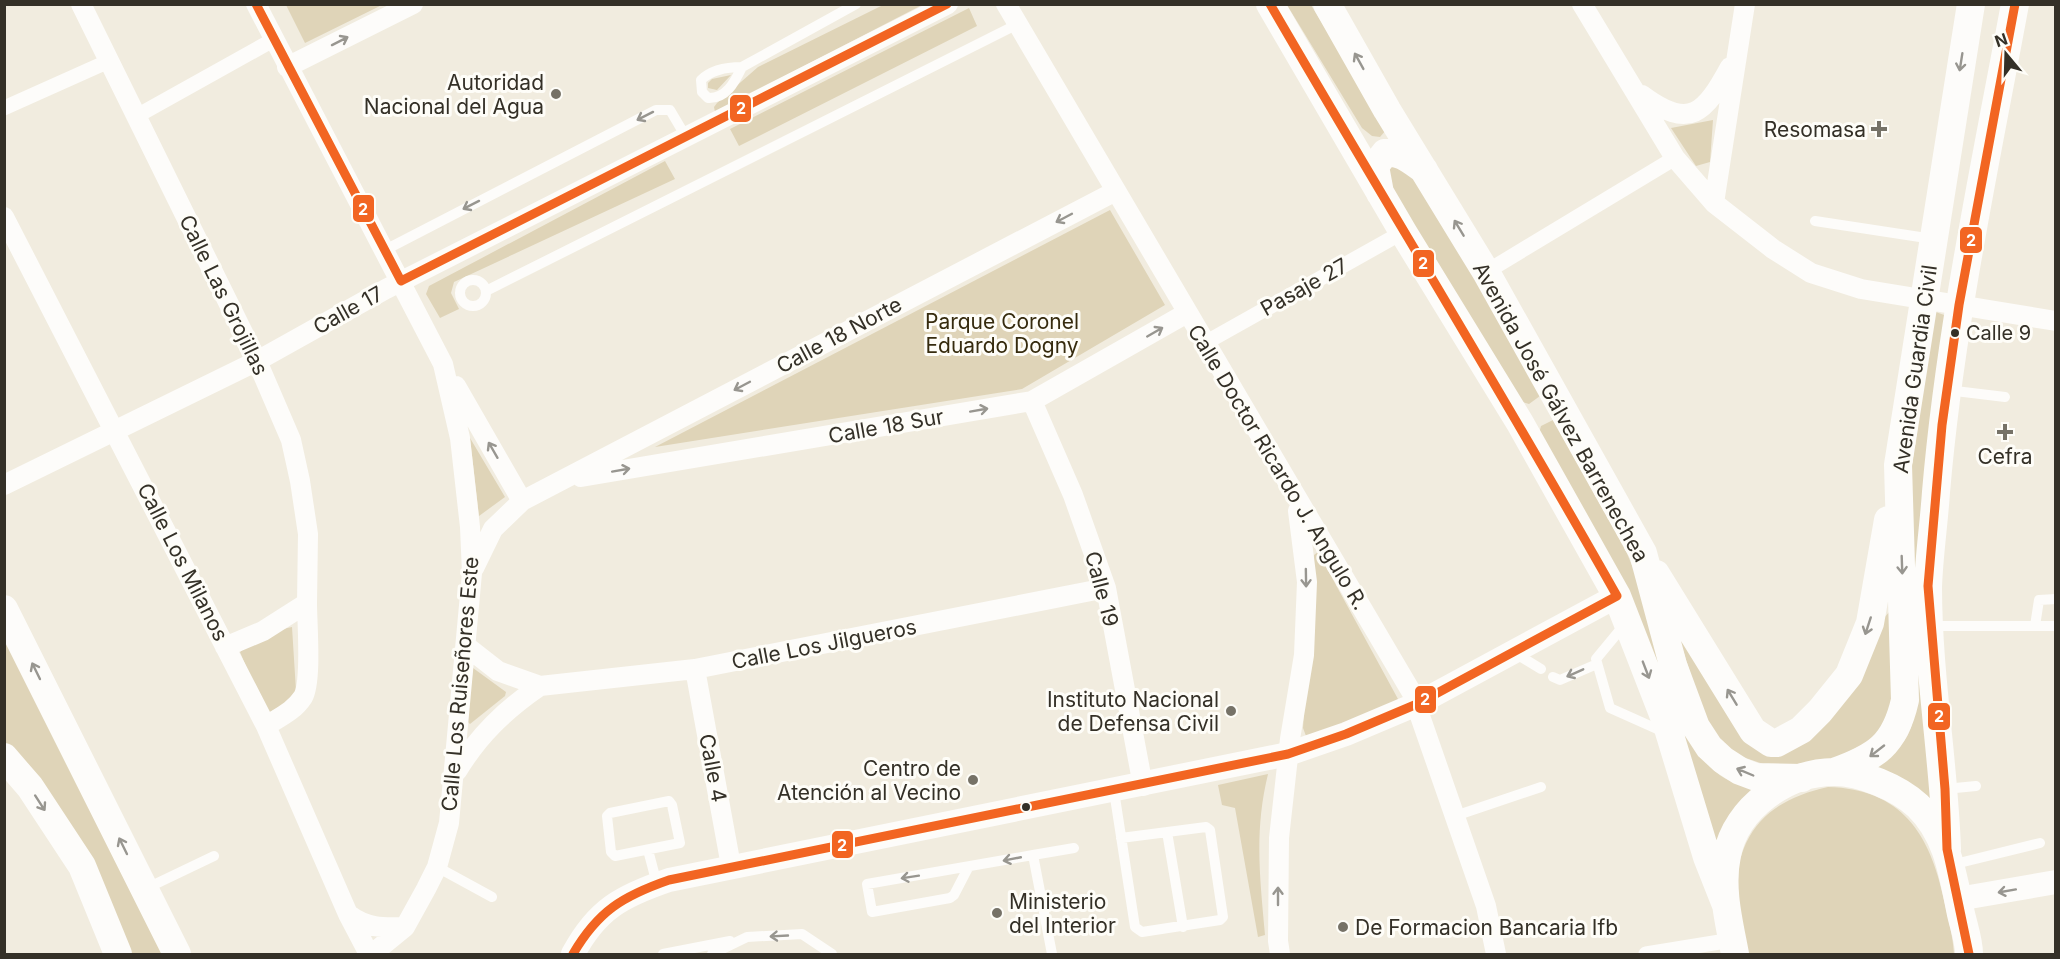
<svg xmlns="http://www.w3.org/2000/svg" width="2060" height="959" viewBox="0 0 2060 959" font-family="Inter,sans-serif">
	<rect width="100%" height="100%" fill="#f1ecdf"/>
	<path fill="#dfd4b8" d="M286,5H382L305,43Z
		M883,5H922L715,112L714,107L717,103L758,67Z
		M1287,5H1311L1382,121L1386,130L1380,137L1372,136L1362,128Z
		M969,8L977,26L739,146L730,129Z
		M731,75L717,90L708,88V83L712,79Z
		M1713,120L1710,162L1696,166L1671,128Z
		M665,161L675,179L454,282L451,293L459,309L440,318L426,294L429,286Z
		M1385,166L1407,167L1540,386V396L1529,404L1519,401L1385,191Z
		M1110,210L1165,305L1022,389L655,447Z
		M1933,311L1947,316L1935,808L1867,768C1901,749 1911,743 1916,703L1910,478Z
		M1553,420L1616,527L1641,587L1702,756C1718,779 1731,782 1757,791L1715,848L1538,437L1541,426Z
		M470,438L505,497L479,516Z
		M1318,552L1398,699L1394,707L1306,736L1303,728L1314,555Z
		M1669,606L1772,747L1890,611L1896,684L1889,709L1879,733L1872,740L1828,762L1772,767L1737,755L1708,729Z
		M4,625L167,954H127L5,748Z
		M292,627L296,691L283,705L266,714L240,652L260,634Z
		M473,668L506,692L505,696L470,724L467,721Z
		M1268,774C1254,832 1260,877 1265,935L1258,937L1235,808L1222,805L1218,785Z
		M1828,787C1902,789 1930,834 1944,900C1948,918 1953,936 1954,954H1744C1741,937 1735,917 1735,900C1736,834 1765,801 1828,787Z"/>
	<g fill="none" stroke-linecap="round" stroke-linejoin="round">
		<path stroke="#fdfcfa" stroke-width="10" d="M742,67C735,81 727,99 708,98L702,92L701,80C712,69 727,67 742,67L856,4
			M1815,221L1933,239
			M385,250L656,110H670L686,137
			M460 293a13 13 0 1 1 26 0a13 13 0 1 1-26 0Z
			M486,291L1018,24
			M1947,390L2005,397
			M1625,624L1596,659L1610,708L1666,733
			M1930,626H2056
			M2035,626L2039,600L2056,599
			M1513,652L1541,669
			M1553,677L1560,680L1597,664
			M1945,789L1976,786
			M1114,791C1121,837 1128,882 1135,927L1142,932L1220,920L1223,917L1210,830L1206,827L1121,838
			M669,801L672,805L680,843L615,856L611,852L607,816L610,813Z
			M1455,816L1541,787
			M1167,832L1183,927
			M648,850L657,884
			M1033,855L1074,848
			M1951,865L2040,843
			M437,867L492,897
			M968,868L954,895L950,898L872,912L867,884L1033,855L1052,954
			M145,889L214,856
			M663,954L730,941
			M712,954L747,937L802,934L832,954"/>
		<path stroke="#fdfcfa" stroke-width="15" d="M4,108L109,61
			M135,117L273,40
			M1486,272L1675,158
			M1205,343L1403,232
			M1646,954L1732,940"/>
		<path stroke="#fdfcfa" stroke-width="20" d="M81,4L257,361L291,440L300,481L308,534L307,603L263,631L225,647
			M256,4L443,364L460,438L470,527L472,573L449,823L437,867L426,889L405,927L372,954
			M1006,4L1412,693L1486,906L1496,954
			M1582,4L1675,158L1714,203L1773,249L1811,273L1861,289L2056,321
			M287,67L413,4
			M1642,95C1690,131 1705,113 1730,67
			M1714,203L1745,4
			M4,217L266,726L348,914L369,954
			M456,386L522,501
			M1032,401L1073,495L1106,588L1143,786
			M581,477L1032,401L1187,313
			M4,485L257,361L386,289L948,4
			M474,568L493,529L522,501L1116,191
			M466,646L498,671L540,686L695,669L1106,588
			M695,669L731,866
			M266,726C280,717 294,711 303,697C312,681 307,624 307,603
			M457,771C479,735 505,710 540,686
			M348,914C366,928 382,928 405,927
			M1280,954L1278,941L1279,838L1290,739L1304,655L1307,582L1298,511"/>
		<path stroke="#fdfcfa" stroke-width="24" d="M1958,899L2056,882
			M573,954C597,909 622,896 669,880L1288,754L1346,734L1417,704L1617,596"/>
		<path stroke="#fdfcfa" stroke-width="28" d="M1270,4L1403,232L1520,423L1617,596L1666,722L1707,857L1726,905
			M1327,4L1387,110L1486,272L1643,553L1673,665L1696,727L1709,747L1723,760L1740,771L1756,777L1802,778
			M1380,193L1375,166L1385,153C1401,151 1411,161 1424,170
			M1656,574L1753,731L1771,743H1777L1801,730L1820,711L1849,675L1870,623L1888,520
			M4,609L177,954
			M4,757L30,787L82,866L118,954
			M1834,772C1876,757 1895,745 1905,700L1898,465L1971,4
			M1947,849C1944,762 1928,674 1928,587C1929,556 1934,523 1936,492C1950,328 1985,166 2015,4
			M1735,954C1729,922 1720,888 1727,855C1736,808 1786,772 1834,772C1861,772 1899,788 1918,806C1948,835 1953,876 1961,914C1964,927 1969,941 1969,954"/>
		<g stroke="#fefdf8" stroke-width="14">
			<path id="bus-1" d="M256,4L401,281L947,4
				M573,954C598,911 623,896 669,880L1288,754L1346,734L1417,704L1617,596C1505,397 1385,202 1270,4
				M1969,954L1947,849L1945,789L1928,586L1942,425L1959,305L2015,4"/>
		</g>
		<use href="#bus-1" stroke="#f26522" stroke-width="9"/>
	</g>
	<defs><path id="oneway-shaft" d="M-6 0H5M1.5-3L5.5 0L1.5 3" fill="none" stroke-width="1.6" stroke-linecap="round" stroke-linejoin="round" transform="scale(1.5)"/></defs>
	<g stroke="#989690">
		<use href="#oneway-shaft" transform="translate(340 41) rotate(-27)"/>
		<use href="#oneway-shaft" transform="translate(1359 61) rotate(-119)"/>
		<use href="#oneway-shaft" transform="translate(1961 62) rotate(99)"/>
		<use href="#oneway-shaft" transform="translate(645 116) rotate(153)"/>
		<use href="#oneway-shaft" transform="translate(471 205) rotate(153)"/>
		<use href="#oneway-shaft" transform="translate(1064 218) rotate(152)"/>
		<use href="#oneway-shaft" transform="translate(1459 228) rotate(-121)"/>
		<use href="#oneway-shaft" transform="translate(1155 332) rotate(-30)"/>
		<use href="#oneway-shaft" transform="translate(742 386) rotate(152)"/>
		<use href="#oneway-shaft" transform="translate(979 410) rotate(-10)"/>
		<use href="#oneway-shaft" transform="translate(493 450) rotate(-120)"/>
		<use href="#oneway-shaft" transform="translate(621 470) rotate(-10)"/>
		<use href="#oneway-shaft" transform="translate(1902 565) rotate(88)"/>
		<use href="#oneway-shaft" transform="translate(1306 578) rotate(89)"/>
		<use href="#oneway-shaft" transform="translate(1868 626) rotate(108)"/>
		<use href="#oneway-shaft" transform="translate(1646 670) rotate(69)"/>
		<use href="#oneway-shaft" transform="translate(36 671) rotate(-116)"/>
		<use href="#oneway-shaft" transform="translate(1575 673) rotate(156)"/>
		<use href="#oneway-shaft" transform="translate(1732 697) rotate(-121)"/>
		<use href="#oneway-shaft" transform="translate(1877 751) rotate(142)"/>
		<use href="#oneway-shaft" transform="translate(1745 772) rotate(-157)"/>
		<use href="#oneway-shaft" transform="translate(40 803) rotate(57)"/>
		<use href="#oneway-shaft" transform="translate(123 846) rotate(-116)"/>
		<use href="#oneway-shaft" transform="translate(1012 859) rotate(169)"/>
		<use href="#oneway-shaft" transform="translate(910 877) rotate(171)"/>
		<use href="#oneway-shaft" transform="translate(2007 891) rotate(170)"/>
		<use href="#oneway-shaft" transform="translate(1278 896) rotate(-90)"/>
		<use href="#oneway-shaft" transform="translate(779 936) rotate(177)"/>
	</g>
	<g fill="#767267" stroke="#fefdf8" stroke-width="2">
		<circle cx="556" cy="94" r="6"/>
		<path d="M1876 120h6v6h6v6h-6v6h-6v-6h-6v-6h6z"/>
		<path d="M2002 423h6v6h6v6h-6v6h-6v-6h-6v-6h6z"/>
		<circle cx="1231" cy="711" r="6"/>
		<circle cx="973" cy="780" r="6"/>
		<circle cx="997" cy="913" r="6"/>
		<circle cx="1343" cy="927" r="6"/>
	</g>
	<g fill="#343027" stroke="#fefdf8" stroke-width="2">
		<circle cx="1955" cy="333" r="5"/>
		<circle cx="1026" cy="807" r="5"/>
	</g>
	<g text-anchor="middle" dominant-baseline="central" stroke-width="6" stroke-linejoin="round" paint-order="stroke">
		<g font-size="20" fill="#343027" stroke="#fefdf8" text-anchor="start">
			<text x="1966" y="333">Calle 9</text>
		</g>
		<g font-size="21" fill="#343027" stroke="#fefdf8" text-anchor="end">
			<text x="544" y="82">Autoridad<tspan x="544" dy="24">Nacional del Agua</tspan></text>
			<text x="1866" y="129">Resomasa</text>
			<text x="2005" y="456" text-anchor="middle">Cefra</text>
			<text x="1219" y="699">Instituto Nacional<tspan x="1219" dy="24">de Defensa Civil</tspan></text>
			<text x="961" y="768">Centro de<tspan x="961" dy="24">Atención al Vecino</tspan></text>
			<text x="1009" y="901" text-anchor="start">Ministerio<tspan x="1009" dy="24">del Interior</tspan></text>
			<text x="1355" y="927" text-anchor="start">De Formacion Bancaria Ifb</text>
		</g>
		<g font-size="21" fill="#343027" stroke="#fefdf8">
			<text transform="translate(1304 287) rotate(-29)">Pasaje 27</text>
			<text transform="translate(224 295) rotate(64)">Calle Las Grojillas</text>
			<text transform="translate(348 310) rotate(-29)">Calle 17</text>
			<text transform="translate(839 335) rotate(-28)">Calle 18 Norte</text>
			<text transform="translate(1915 369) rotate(-82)">Avenida Guardia Civil</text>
			<text transform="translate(1561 412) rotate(61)">Avenida José Gálvez Barrenechea</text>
			<text transform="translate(886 426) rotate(-10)">Calle 18 Sur</text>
			<text transform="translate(1278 467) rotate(59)">Calle Doctor Ricardo J. Angulo R.</text>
			<text transform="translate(183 562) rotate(63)">Calle Los Milanos</text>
			<text transform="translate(1102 589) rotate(75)">Calle 19</text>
			<text transform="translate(824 644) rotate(-11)">Calle Los Jilgueros</text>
			<text transform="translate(460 684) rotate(-85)">Calle Los Ruiseñores Este</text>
			<text transform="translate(713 768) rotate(79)">Calle 4</text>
		</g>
		<g font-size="21" fill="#362b0e" stroke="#fefdf8">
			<text x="1002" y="321">Parque Coronel<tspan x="1002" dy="24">Eduardo Dogny</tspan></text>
		</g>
	</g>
	<g stroke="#fefdf8" stroke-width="2">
		<rect x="729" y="94" width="23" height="29" rx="6" fill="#f26522"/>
		<rect x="352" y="194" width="23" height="29" rx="6" fill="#f26522"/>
		<rect x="1959" y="226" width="24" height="28" rx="6" fill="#f26522"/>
		<rect x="1412" y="249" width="23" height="29" rx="6" fill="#f26522"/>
		<rect x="1414" y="685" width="23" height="29" rx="6" fill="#f26522"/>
		<rect x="1927" y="702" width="24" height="29" rx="6" fill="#f26522"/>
		<rect x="831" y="830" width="23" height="29" rx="6" fill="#f26522"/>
	</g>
	<g font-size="16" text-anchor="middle" font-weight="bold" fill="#fff">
		<text x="741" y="114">2</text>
		<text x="363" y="215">2</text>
		<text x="1971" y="246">2</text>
		<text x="1423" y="269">2</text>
		<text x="1425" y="705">2</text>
		<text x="1939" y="722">2</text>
		<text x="842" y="851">2</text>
	</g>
	<rect width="2060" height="959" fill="none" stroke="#343027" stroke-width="12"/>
	<g transform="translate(2006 54) rotate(341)" stroke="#fefdf8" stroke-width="4.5" paint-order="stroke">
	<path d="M0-4.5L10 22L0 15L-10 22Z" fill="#343027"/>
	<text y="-9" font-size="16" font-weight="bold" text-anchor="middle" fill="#343027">N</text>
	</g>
</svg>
